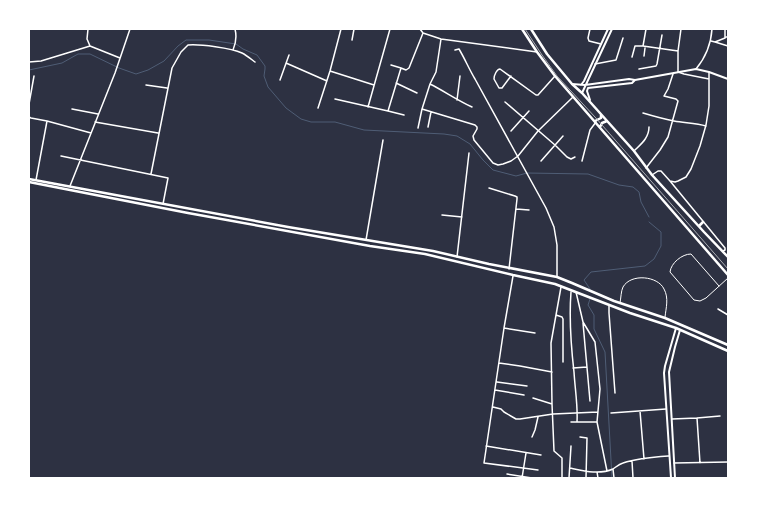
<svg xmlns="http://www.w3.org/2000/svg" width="757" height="507" viewBox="0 0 757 507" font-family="Raleway,sans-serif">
	<rect width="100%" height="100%" fill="#2d3142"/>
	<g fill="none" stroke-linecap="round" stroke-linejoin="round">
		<path stroke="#4f5d75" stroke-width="1" d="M29,70L62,63L78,54H90L119,68L136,74L148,70L164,61L178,46L186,40H209L236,44L243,49L257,55L265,66V69L264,76L268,87L286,108L301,119L311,122H335L364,130L444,134L457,136L470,144L483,160L493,170L516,176L527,173L588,174L619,185L633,187L639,192L641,202L649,217
			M590,289L584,280L591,272L645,266L654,259L661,246V232L649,222
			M590,299L588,305L594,315V329L605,352L612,478"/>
		<path stroke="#fff" stroke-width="1" d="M719,286L691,254C682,254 671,263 670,272L694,300L700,301L706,298L728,278
			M620,303C621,298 621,291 623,287C631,273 658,276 664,289C669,298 666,308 665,317"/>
		<path stroke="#fff" stroke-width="1.5" d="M88,29L87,39L90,46
			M420,29L423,33L441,39L537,52
			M590,29L588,38L589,41L601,44
			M681,29L678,51V72L684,74L709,79
			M725,38L728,36
			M352,40L354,29
			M711,41L715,42L725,38V29
			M715,42L728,46
			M643,46L646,29
			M233,50C236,43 237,37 235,29
			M455,50L459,49C465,59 469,69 475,79L546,208L554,227L557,245V277
			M644,56L645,48
			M632,57L635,46H643L678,51
			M29,62L41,61L90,46L120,58
			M286,63L327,81
			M595,64L616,60L623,38
			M391,65L401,68
			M639,69L656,66L657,64L662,35
			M696,69C706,57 711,44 712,29
			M330,71L374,85
			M511,76L502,88H499L494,79C494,75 497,69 500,69L536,95H538L555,76
			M280,80L289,55
			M396,83L417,93
			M430,84C444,91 457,100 472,107
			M146,85L167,88
			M335,99L388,111L401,68L406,70L409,68L423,33
			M457,100L460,76
			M505,102L555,145L567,157L571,159L575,157
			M29,104L34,76
			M368,107L390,29
			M318,108L330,71L341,29
			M72,109L98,114
			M422,109L475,125L477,127V129L473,136L474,140L493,163L498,165L503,164L511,161L518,156L538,131L573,97
			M388,111L404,115
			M643,113C653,116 664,119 674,121C685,123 696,123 706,126
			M29,117L31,118L47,121L91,133
			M95,122L158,133
			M428,127L431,112
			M418,128L422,109L430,84L436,72L441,39
			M511,131L529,111
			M634,151C641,144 649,138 649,127
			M61,156L168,178L163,204
			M541,161L563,136
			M582,161L590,130L596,122
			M646,168L660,150L668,137L678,101L676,99L664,96L668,89L673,74
			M151,174L172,68L181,52L188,45C200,44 231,48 242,53C246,55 251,59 255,62
			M652,175L658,171H661L670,181L675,182L678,181L686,177L691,169L700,146L706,125L709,106V72
			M36,180L47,121
			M670,181L725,248V250L723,251
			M70,186L115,73L130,29
			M489,188L515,196L517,197V199L509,269
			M516,209L529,210
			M442,215L462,217
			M366,240L383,140
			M457,257L469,153
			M513,276L504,328L535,333
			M561,287L551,343L552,404L554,451L562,458V478
			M571,292C569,318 571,346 574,372C575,389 578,406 577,422
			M576,292L583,322L595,342L600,389L597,422L607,471
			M609,305V313L615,393
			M718,309L728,315
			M556,315L562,317L563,319V362
			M583,323L590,401
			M504,328L484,463L538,470
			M499,363L520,366L552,372
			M573,368L587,367
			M497,382L527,386
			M495,390L524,395
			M533,398L552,404
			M493,407L501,409L504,412L516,419H520L553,414L598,412
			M640,411L644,459
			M611,413L666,409
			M697,418L720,416
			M672,419L697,418L700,463
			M571,422H597
			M532,437L535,430L538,417
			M580,437L587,438L586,478
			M486,446L541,455
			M632,461L633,478
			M674,463L728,462
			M570,468C584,471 599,475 613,469C616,467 619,464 623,463C638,458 654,457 669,456
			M613,469L614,478
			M597,472L598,478
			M507,474L532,478
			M522,478L526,453
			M569,478L571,446"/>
		<path stroke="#fff" stroke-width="2" d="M572,84L585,85L629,79L635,80L696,69L709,72L728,79
			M581,85L584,81L608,29
			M582,93L612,29
			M590,100L587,91L588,88L632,83L635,80
			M671,478L664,373L665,366L676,328
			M675,478L669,372L675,347L680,330"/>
		<path stroke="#fff" stroke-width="2.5" d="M29,179L288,227L433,251L489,264L557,277L572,283L614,301L665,318L728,345
			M29,182L188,213L370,246L425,254L513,275L555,284L630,313L676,328L728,351"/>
		<path stroke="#fff" stroke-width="2.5" d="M522,29L537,52L555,76L728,275
			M531,29L547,54L572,84L582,93L634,151L652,175L704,232L728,257
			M595,121L601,118V115
			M600,127L602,123L607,121
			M699,226L703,222"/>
		<path stroke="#abadb3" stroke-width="1" d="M525,29L542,55L557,76L595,117L728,269"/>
	</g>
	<rect width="757" height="507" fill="none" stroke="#ffffff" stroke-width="60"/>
</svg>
